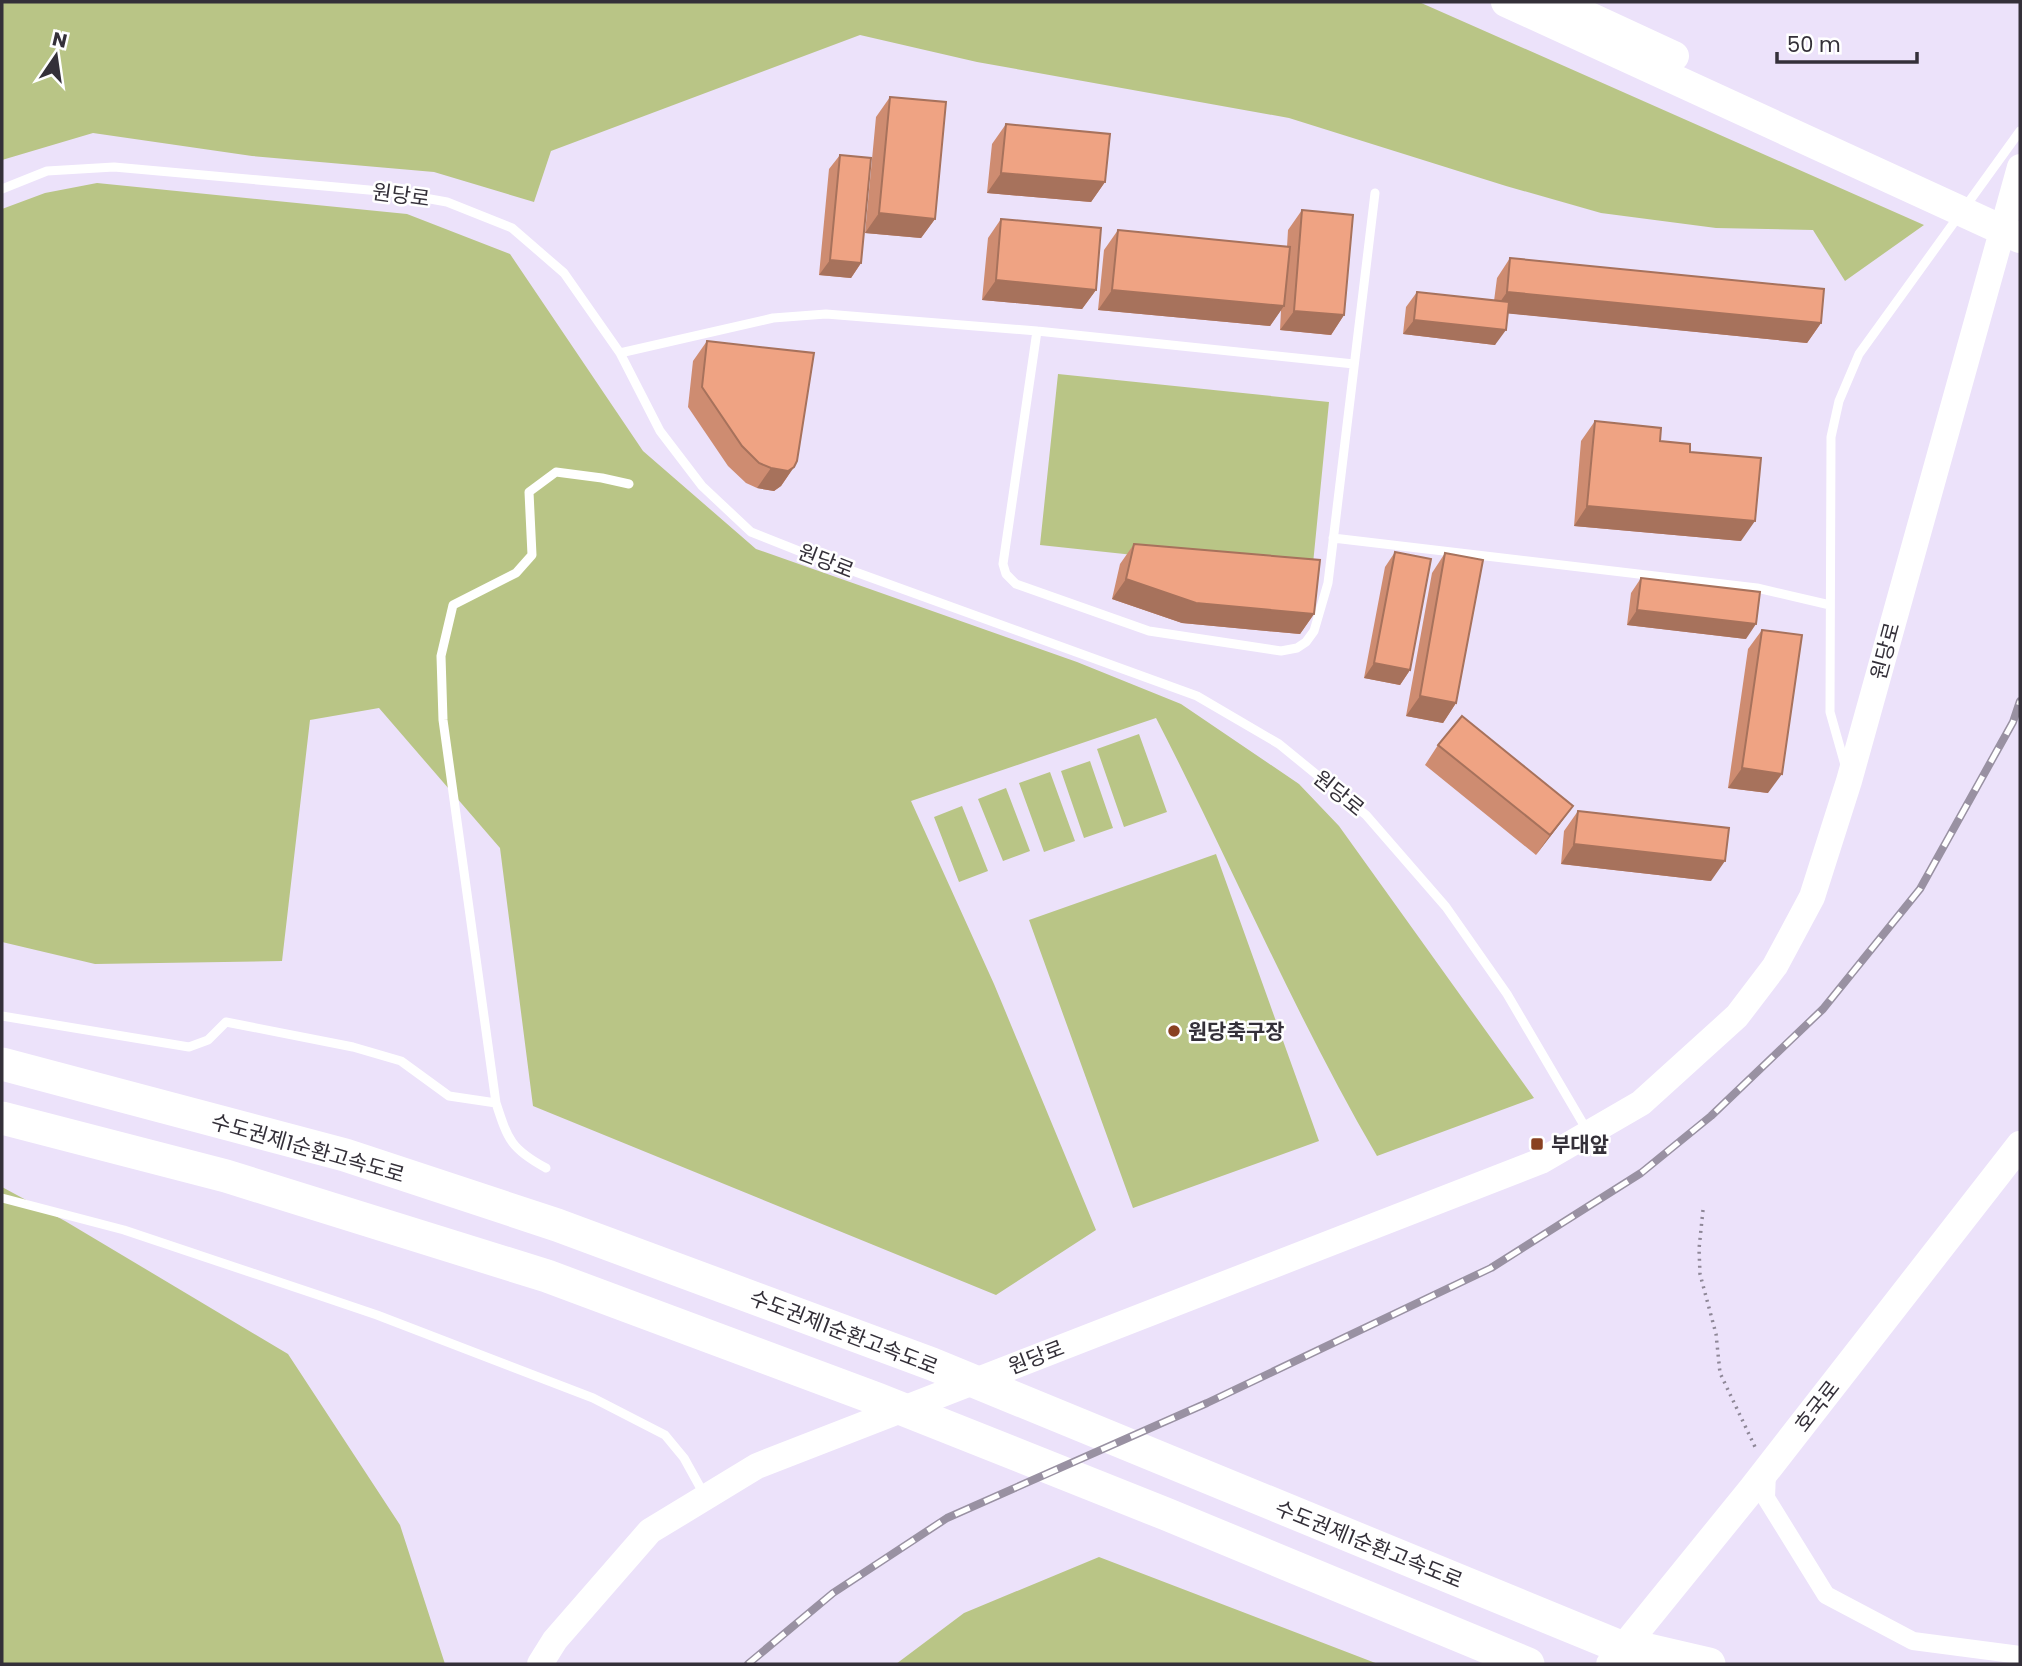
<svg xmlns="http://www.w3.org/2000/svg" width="2022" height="1666" viewBox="0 0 2022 1666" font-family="Poppins,'Noto Sans KR',sans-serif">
	<rect width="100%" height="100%" fill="#ece2fa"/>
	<path fill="#b9c586" d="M2,2H1419L1924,225L1845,281L1813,230L1716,228L1601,213L1506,186L1289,118L977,62L860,35L551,151L534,202L434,172L252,156L93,133L2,160Z
		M97,183L407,214L510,254L643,451L756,549L1077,662L1181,704L1299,784L1339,826L1534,1098L1377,1156C1294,1014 1231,863 1156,718L911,801L994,984L1096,1230L996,1295L533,1106L500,848L379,708L310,720L282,961L95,964L2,942V209L45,193Z
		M1058,374L1329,402L1312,574L1040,545Z
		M1139,734L1167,812L1124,827L1097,749Z
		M1090,761L1113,828L1084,838L1061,771Z
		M1050,772L1075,841L1044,852L1019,783Z
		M1006,788L1030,851L1003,861L978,799Z
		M962,806L988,871L959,882L934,817Z
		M1216,854L1319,1141L1133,1208L1029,920Z
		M2,1187L65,1221L288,1354L400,1525L445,1664H2Z
		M1099,1557L1378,1664H896L964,1613Z"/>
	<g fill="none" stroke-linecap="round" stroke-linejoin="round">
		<path stroke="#8e8797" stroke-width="3.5" stroke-dasharray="2 5" stroke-linecap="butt" d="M1703,1210L1699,1249L1700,1274L1716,1334L1720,1373L1756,1449"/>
		<path stroke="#fff" stroke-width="9" d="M2,189L47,171L114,167L391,192L447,202L512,228L564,273L620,353L660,431L702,486L751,532L814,557L1197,696L1279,744L1366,815L1446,907L1507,994L1588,1132
			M1037,331L1003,564L1006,574L1016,584L1149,631L1281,651L1297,648L1306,642L1314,631L1328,583L1375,193
			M620,353L773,318L826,314L1037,331L1354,364
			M1333,538L1757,588L1830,605
			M1845,765L1830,712L1831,437L1839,401L1859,354L2020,131
			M2,1016L189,1047L208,1040L226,1022L353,1047L401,1061L449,1096L496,1103
			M546,1168C511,1149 508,1140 496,1103L443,720L441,656L453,605L516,573L532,555L529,492L556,472L602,478L629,484
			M2,1198L124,1230L318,1295L377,1315L593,1398L665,1435L684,1458L705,1496"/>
		<path stroke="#fff" stroke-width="18" d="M1767,1472L1766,1498L1826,1595L1913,1641L2020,1655"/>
		<path stroke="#fff" stroke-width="26" d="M540,1664L555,1640L650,1531L757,1466L1541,1161L1641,1103L1737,1016L1775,966L1812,897L1849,781L2020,167"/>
		<path stroke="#fff" stroke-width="28" d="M1610,1664L1752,1489L2020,1145"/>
		<path stroke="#fff" stroke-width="30" d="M1506,2L2020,238
			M1557,2L1674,56"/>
		<path stroke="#fff" stroke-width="33" d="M2,1064L345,1155L557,1225L932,1364L1662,1664
			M2,1118L226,1176L547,1276L877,1399L1166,1514L1528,1664
			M1640,1648L1709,1664"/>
		<g stroke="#9991a2" stroke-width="8">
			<path id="rail" d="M748,1664L833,1593L947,1518L1207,1403L1491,1268L1641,1173L1711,1116L1823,1009L1920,889L2013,722L2020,701"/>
		</g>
		<use href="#rail" stroke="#fff" stroke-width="5" stroke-dasharray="16" stroke-linecap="butt"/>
	</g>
	<path fill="#ce8c71" d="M890,97L935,219L921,238L865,233L876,117Z
		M1006,124L1105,182L1091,202L987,193L992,144Z
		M840,155L861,263L851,278L819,275L829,169Z
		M1302,210L1344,315L1331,335L1280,330L1281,310L1270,326L1098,310L1104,250L1118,230L1287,247L1288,230Z
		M1001,219L1096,290L1082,309L982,300L988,238Z
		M1510,258L1821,323L1807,343L1507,313L1495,345L1403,334L1406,307L1417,292L1494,301L1497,278Z
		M707,341L794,467L781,486L774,491L757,488L746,483L728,466L688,407L693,361Z
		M1595,421L1660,441L1690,452L1741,541L1574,526L1581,441Z
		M1134,544L1314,614L1300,634L1182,623L1112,599L1120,564Z
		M1395,552L1410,670L1400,685L1364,678L1385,567Z
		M1445,553L1456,703L1443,723L1406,716L1432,573Z
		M1641,578L1746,639L1627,625L1631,593Z
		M1762,630L1768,793L1728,788L1748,649Z
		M1438,745L1573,806L1559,825L1536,855L1425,765Z
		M1578,811L1711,881L1561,864L1564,831Z"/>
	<path fill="#a7725c" d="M1001,173L1105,182L1091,202L987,193Z
		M879,213L935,219L921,238L865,233Z
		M830,260L861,263L851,278L819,275Z
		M996,280L1096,290L1082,309L982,300Z
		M1112,290L1284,306L1270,326L1098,310Z
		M1507,292L1821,323L1807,343L1493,312Z
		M1294,311L1344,315L1331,335L1280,330Z
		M1414,320L1506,330L1495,345L1403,334Z
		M794,467L781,486L774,491L757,488L771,468Z
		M1587,506L1755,521L1741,541L1574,526Z
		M1126,579L1314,614L1300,634L1182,623L1112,599Z
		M1637,610L1756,624L1746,639L1627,625Z
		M1374,663L1410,670L1400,685L1364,678Z
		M1420,696L1456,703L1443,723L1406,716Z
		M1742,768L1782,774L1768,793L1728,788Z
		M1573,806L1559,825L1536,855L1550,835Z
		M1574,844L1725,861L1711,881L1561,864Z"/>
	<path fill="#efa383" stroke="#a7725c" stroke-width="2" d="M890,97L946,102L935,219L879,213Z
		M1006,124L1110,134L1105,182L1001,173Z
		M840,155L871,158L861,263L830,260Z
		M1302,210L1353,215L1344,315L1294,311Z
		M1001,219L1101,228L1096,290L996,280Z
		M1118,230L1290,247L1284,306L1112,290Z
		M1510,258L1824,289L1821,323L1507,292Z
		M1417,292L1509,302L1506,330L1414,320Z
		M707,341L814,353L797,461L794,467L788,471L771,468L759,463L742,446L702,387Z
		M1595,421L1661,428L1660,441L1690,444V452L1761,458L1755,521L1587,506Z
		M1134,544L1320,560L1314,614L1196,603L1126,579Z
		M1395,552L1431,559L1410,670L1374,663Z
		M1445,553L1483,560L1456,703L1420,696Z
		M1641,578L1760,592L1756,624L1637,610Z
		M1762,630L1802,635L1782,774L1742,768Z
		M1462,716L1573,806L1550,835L1438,745Z
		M1578,811L1729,828L1725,861L1574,844Z"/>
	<g fill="#894121" stroke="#fff" stroke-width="2.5">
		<circle cx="1174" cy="1031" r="7"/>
		<rect x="1530" y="1137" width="14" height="14" rx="3.5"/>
	</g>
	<g text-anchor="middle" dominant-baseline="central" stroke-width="5" stroke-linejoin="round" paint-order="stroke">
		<g font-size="21" fill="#343039" stroke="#fff">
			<text transform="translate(401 195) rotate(8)">원당로</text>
			<text transform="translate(826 561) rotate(21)">원당로</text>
			<text transform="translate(1885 651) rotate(-75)">원당로</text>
			<text transform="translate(1339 793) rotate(39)">원당로</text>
			<text transform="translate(308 1148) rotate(16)">수도권제1순환고속도로</text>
			<text transform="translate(844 1332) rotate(21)">수도권제1순환고속도로</text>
			<text transform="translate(1036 1357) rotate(-21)">원당로</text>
			<text transform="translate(1817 1406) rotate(-52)">호국로</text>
			<text transform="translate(1369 1544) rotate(22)">수도권제1순환고속도로</text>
		</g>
		<g font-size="21" font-weight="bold" fill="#343039" stroke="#fff" text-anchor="start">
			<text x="1188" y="1031">원당축구장</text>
			<text x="1551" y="1144">부대앞</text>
		</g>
	</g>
	<rect width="2022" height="1666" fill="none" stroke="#343039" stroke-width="7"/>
	<g transform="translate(56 56) rotate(13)" stroke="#ffffff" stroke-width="5" paint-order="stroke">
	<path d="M0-5L12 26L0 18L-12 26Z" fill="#343039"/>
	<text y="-10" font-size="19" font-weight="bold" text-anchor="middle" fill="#343039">N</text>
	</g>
	<path d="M1777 52v10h140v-10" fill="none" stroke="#343039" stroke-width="3.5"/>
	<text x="1787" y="52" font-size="21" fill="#343039" stroke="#ffffff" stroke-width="5" paint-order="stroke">50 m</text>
</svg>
